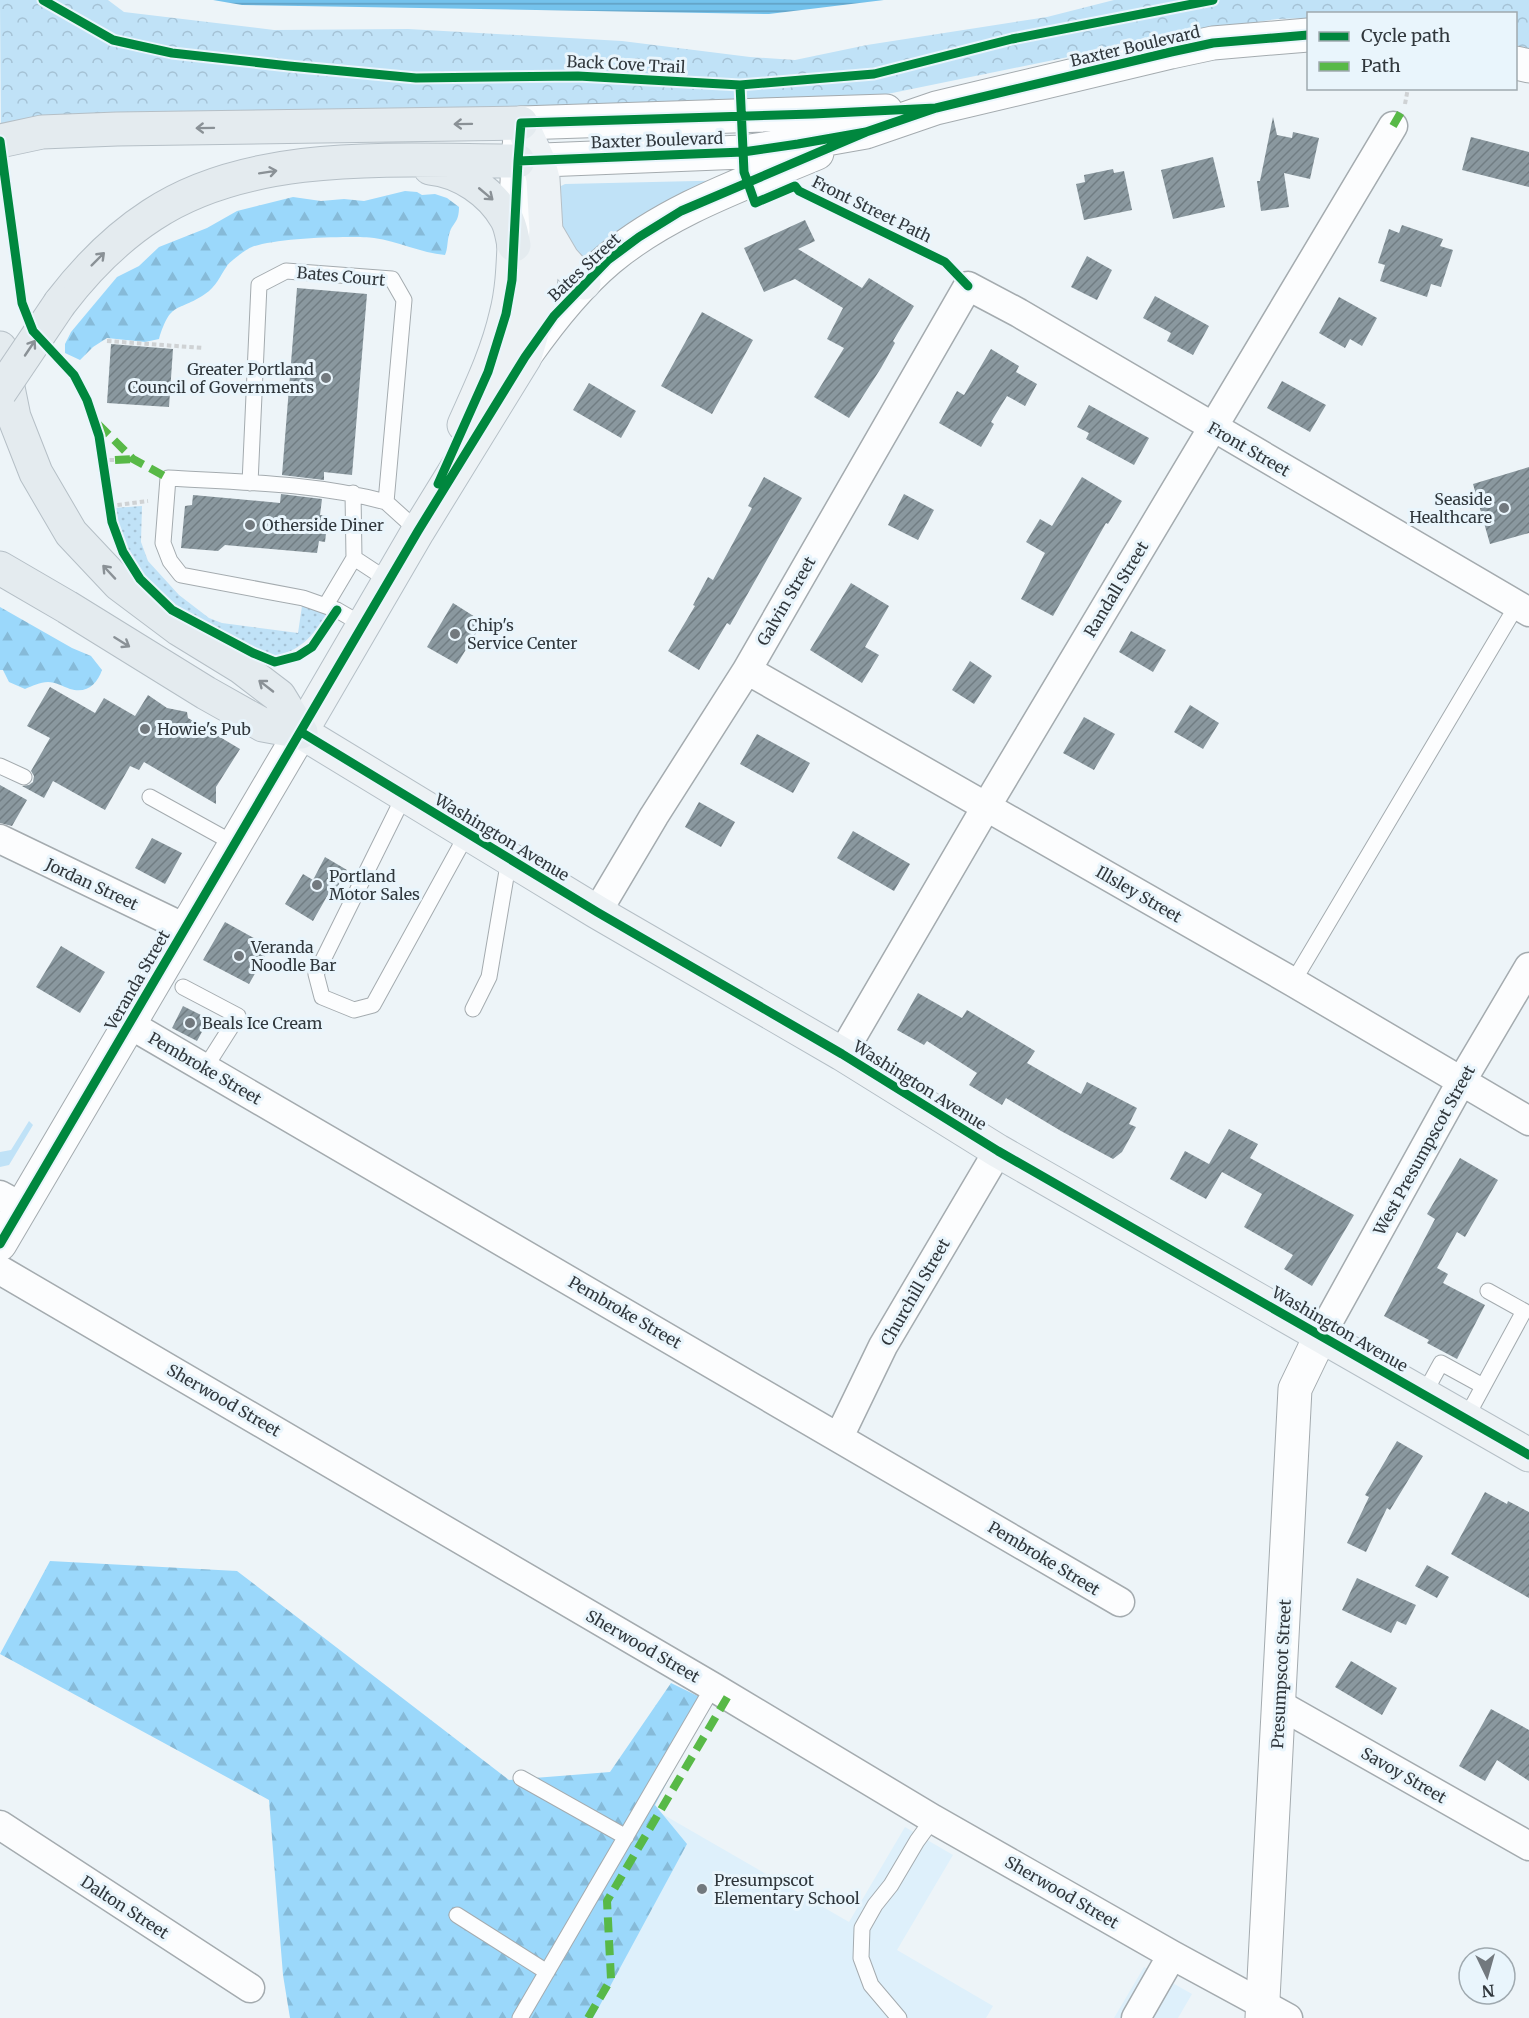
<svg xmlns="http://www.w3.org/2000/svg" width="1529" height="2018" viewBox="0 0 1529 2018" font-family="Merriweather,serif">
	<defs>
		<pattern id="forest-firs" width="22" height="20" patternUnits="userSpaceOnUse" patternTransform="scale(1.5)"><rect width="22" height="20" fill="#9bd8fb"/><path d="M5 1l3.5 6h-7zM16 11l3.5 6h-7z" fill="#86bad8"/></pattern>
		<pattern id="park-crowns" width="20" height="18" patternUnits="userSpaceOnUse" patternTransform="scale(1.5)"><rect width="20" height="18" fill="#c0e2f7"/><path d="M2 6a3 3 0 1 1 6 0M12 15a3 3 0 1 1 6 0" fill="none" stroke="#a5c2d5"/></pattern>
		<pattern id="garden-dots" width="8" height="8" patternUnits="userSpaceOnUse" patternTransform="scale(1.5)"><rect width="8" height="8" fill="#c0e2f7"/><path d="M2 2h.1M6 6h.1" fill="none" stroke="#a5c2d5" stroke-width="1.8" stroke-linecap="round"/></pattern>
		<pattern id="water-rules" width="6" height="5" patternUnits="userSpaceOnUse" patternTransform="scale(1.5)"><rect width="6" height="5" fill="#74c2ec"/><path d="M0 2.5h6" fill="none" stroke="#609ec0"/></pattern>
		<pattern id="building-hatch" width="6" height="6" patternUnits="userSpaceOnUse" patternTransform="scale(1.5)"><rect width="6" height="6" fill="#8a989f"/><path d="M-1 1l2-2M0 6l6-6M5 7l2-2" fill="none" stroke="#717d83"/></pattern>
	</defs>
	<rect width="100%" height="100%" fill="#edf4f8"/>
	<path fill="#def0fb" d="M657,1811L849,1922L905,1827L953,1855L897,1950L993,2006L986,2018H537Z
		M1144,1967L1192,1994L1178,2018H1114Z"/>
	<path fill="#c0e2f7" d="M740,180L585,276L562,249L561,186L565,184Z
		M29,1121L33,1125L9,1165L0,1167V1152L11,1150Z"/>
	<path fill="url(#forest-firs)" d="M405,191L417,192L422,195L435,194L447,198L459,207C459,224 452,222 449,235C447,242 448,248 445,255C421,253 398,241 374,238C353,235 264,238 248,249C244,251 228,263 227,266C220,276 216,287 205,294C177,313 171,300 159,339L145,342L107,338L93,347L80,360L65,353V344L71,332L117,277L139,266L159,247L207,228L237,211L293,197L321,201L344,199L364,201Z
		M0,607L72,648L91,656L102,670C97,684 87,694 70,689C62,686 56,682 48,682C40,682 32,686 25,689L9,682L3,670H0Z
		M50,1561L237,1571L509,1780L610,1772L671,1683L710,1702L655,1805L687,1844L593,2018H290L283,1975L269,1800L0,1654Z"/>
	<path fill="url(#park-crowns)" d="M0,0H108L124,12L274,30L408,29L622,41L750,57L795,60L867,45L1047,17L1114,0H1529V49L1516,45V14H1308V18L1277,19L1185,33L858,100L1,128Z"/>
	<path fill="url(#garden-dots)" d="M142,506L141,542L148,561L179,595L209,618L222,623L298,633L302,606L317,608L329,614C308,639 305,648 271,658C215,628 143,599 119,535C116,527 115,517 114,508Z"/>
	<path fill="url(#water-rules)" d="M213,0H884L769,14L242,5Z"/>
	<path fill="url(#building-hatch)" d="M1273,117L1277,135L1292,138L1293,132L1319,138L1310,179L1284,173L1289,207L1261,211L1257,181H1260Z
		M1471,137L1529,152V187L1462,170Z
		M1213,157L1225,207L1173,219L1161,170Z
		M1113,169L1114,173L1124,171L1132,210L1084,220L1076,184L1085,182L1084,175Z
		M805,220L815,241L798,249L862,288L869,278L914,306L893,341L895,343L881,368L849,418L814,397L844,348L827,339L843,308L795,279L764,292L744,248Z
		M1402,225L1443,239L1440,246L1453,250L1441,287L1431,284L1427,297L1380,281L1385,265L1378,263L1389,229L1399,233Z
		M1087,256L1112,270L1097,300L1071,287Z
		M297,288L367,294L352,475L324,472V480L282,475Z
		M1155,296L1209,326L1193,355L1167,341L1171,333L1143,318Z
		M1339,297L1377,318L1362,346L1350,339L1345,348L1319,333Z
		M702,312L753,340L712,414L661,386Z
		M111,344L173,349L169,407L107,403Z
		M991,349L1019,366L1016,372L1037,384L1025,406L1007,396L991,422L994,424L981,447L939,423L957,391L964,395Z
		M1282,381L1326,405L1310,432L1267,408Z
		M589,383L636,411L621,438L573,410Z
		M1089,405L1149,438L1134,465L1086,439L1089,433L1077,427Z
		M1529,467V533L1490,544L1473,484Z
		M764,477L802,498L730,625L727,623L699,670L668,651L695,606L693,605L708,577L713,580L752,508L748,506Z
		M1082,477L1122,501L1108,524L1106,523L1053,616L1021,599L1045,553L1026,542L1040,519L1052,526Z
		M281,494L322,499L320,515L328,516L325,542L319,541L317,553L225,545L218,551L181,548L185,506L192,505L193,495L280,503Z
		M904,494L934,510L918,540L888,525Z
		M851,583L889,606L865,647L879,655L862,683L810,650Z
		M453,603L483,622L457,664L427,647Z
		M1131,631L1166,650L1153,672L1119,652Z
		M970,661L992,676L974,704L952,690Z
		M50,687L95,713L104,698L135,716L148,695L167,708L187,712L188,718L240,749L216,787V804L144,762L139,770L130,766L105,810L53,781L44,798L22,786L29,785L33,782L34,776L31,771L50,738L27,726Z
		M1190,705L1219,723L1203,749L1174,732Z
		M1084,717L1115,734L1094,770L1063,753Z
		M757,734L810,763L793,793L740,764Z
		M0,785L27,800L12,826L0,823Z
		M699,802L735,822L721,847L685,827Z
		M853,831L910,864L894,891L837,858Z
		M152,838L182,853L165,884L135,868Z
		M325,857L347,870L335,891H330L313,921L285,904L303,874L313,880Z
		M225,922L270,947L249,984L203,960Z
		M61,946L105,972L80,1013L36,987Z
		M918,993L962,1018L967,1010L1035,1051L1027,1063L1081,1094L1087,1082L1137,1108L1129,1124L1136,1127L1122,1152L1113,1159L1061,1131L1006,1098L1002,1105L969,1085L977,1073L927,1041L924,1045L897,1030Z
		M183,1006L209,1019L197,1041L172,1028Z
		M1229,1129L1258,1144L1250,1158L1354,1215L1312,1286L1284,1269L1293,1255L1244,1227L1262,1194L1222,1172L1206,1199L1170,1179L1185,1151L1209,1164Z
		M1460,1158L1498,1180L1465,1237L1457,1232L1437,1268L1448,1274L1443,1283L1485,1305L1457,1359L1427,1343L1429,1340L1384,1316L1435,1219L1427,1214Z
		M1397,1441L1423,1456L1390,1510L1387,1508L1366,1552L1347,1543L1369,1497L1365,1495Z
		M1485,1492L1507,1504L1508,1501L1529,1512V1598L1451,1554Z
		M1427,1565L1449,1577L1437,1598L1415,1586Z
		M1357,1578L1416,1605L1406,1625L1397,1621L1391,1633L1342,1610Z
		M1351,1661L1397,1688L1382,1715L1335,1687Z
		M1491,1709L1529,1730V1781L1497,1760L1485,1781L1459,1766Z"/>
	<g fill="none" stroke-linecap="round" stroke-linejoin="round">
		<g stroke="#a4abaf" stroke-width="17">
			<path id="service" d="M250,483L259,285L286,271L392,279L404,300L386,502L418,531
				M354,558L389,581
				M326,605L354,558L353,493
				M363,625L337,610L303,598L181,575L170,561L163,543L168,478C240,482 316,483 386,502
				M0,766L24,777
				M404,796L316,974L322,997L354,1010L373,1005L467,834
				M150,797L235,844
				M1293,982L1517,605
				M183,987L238,1016L205,1068
				M473,1009L489,977L509,859
				M1424,1394L1441,1363L1483,1386
				M1466,1418L1524,1311L1488,1291
				M521,1778L626,1837
				M457,1915L547,1972
				M520,2018L713,1687
				M899,2018L871,1985L861,1958L862,1928L875,1905L891,1885L917,1841L933,1819"/>
		</g>
		<g stroke="#a4abaf" stroke-width="31">
			<path id="minor" d="M747,670L1293,982L1529,1121
				M0,839L185,928
				M597,912L654,816L747,670L968,286L1019,313L1529,612
				M129,1024L1120,1602
				M842,1054L986,807L1393,126
				M0,1195L22,1207
				M0,1270L713,1687L933,1819L1172,1955L1288,2018
				M1321,1335L1461,1082L1529,967
				M839,1437L883,1346L998,1151
				M1280,1705L1529,1846
				M0,1825L250,1988
				M1136,2018L1172,1955"/>
		</g>
		<g stroke="#a4abaf" stroke-width="35">
			<path id="tertiary" d="M1516,63L1529,66
				M518,161L743,152L798,144L866,132L936,108L1171,52L1213,43L1308,35
				M514,245L518,161L521,123L886,111
				M527,353C551,319 577,286 609,259C669,209 746,183 817,153
				M1262,2018L1295,1389L1321,1335"/>
		</g>
		<g stroke="#a4abaf" stroke-width="35">
			<path id="secondary" d="M0,1244L301,732"/>
		</g>
		<g stroke="#b5bfc6" stroke-width="35">
			<path id="primary" d="M521,123L538,160L543,179L546,231L537,315L525,357L418,531L301,732L597,912L842,1054L998,1151L1529,1455
				M546,231L563,260L584,283
				M464,425C480,389 497,354 506,315C512,292 513,269 514,245"/>
		</g>
		<g stroke="#b5bfc6" stroke-width="35">
			<path id="motorway" d="M0,141L42,132L117,129L521,123
				M430,168C461,171 491,192 506,218C511,226 512,237 514,245
				M60,303C86,269 115,239 152,215C253,148 401,161 518,161
				M0,348L14,417L36,473L71,533L119,584L179,629L241,667L279,696L301,732
				M0,568L67,607L206,693L263,725L301,732"/>
		</g>
		<path stroke="#cfd2d4" stroke-width="4" stroke-dasharray="4.5 3" stroke-linecap="butt" d="M1405,104L1408,88
			M107,341L204,348
			M102,460H115
			M110,506L148,501"/>
		<use href="#service" stroke="#fcfdfe" stroke-width="15"/>
		<use href="#minor" stroke="#fcfdfe" stroke-width="28"/>
		<use href="#tertiary" stroke="#fcfdfe" stroke-width="33"/>
		<use href="#secondary" stroke="#fcfdfe" stroke-width="33"/>
		<use href="#primary" stroke="#edf2f5" stroke-width="33"/>
		<use href="#motorway" stroke="#e4ebef" stroke-width="33"/>
		<g stroke="#b5bfc6" stroke-width="35" stroke-linecap="butt">
			<path id="motorway-bridge" d="M0,392L60,303"/>
		</g>
		<use href="#motorway-bridge" stroke="#e4ebef" stroke-width="33"/>
		<path stroke="#58b947" stroke-width="8" stroke-dasharray="15 8" stroke-linecap="butt" d="M1393,126L1404,107
			M98,424L133,459L168,478
			M115,460L133,459
			M588,2018L611,1979L607,1901L728,1696"/>
		<g stroke="#e9f5fc" stroke-width="13">
			<path id="cycleway" d="M43,0L113,40L172,53L289,66L416,78L578,76L740,85L874,74L1012,39L1213,0
				M740,85L744,172L755,203L795,186L799,191L945,262L968,286
				M0,141L22,303L33,331L74,375L87,400L99,436L112,522L123,552L140,579L172,610L253,653L275,662L298,656L312,647L337,610
				M518,161L743,152L798,144L866,132L936,108L1171,52L1213,43L1308,35
				M438,484L488,372L506,314L512,280L518,161L521,123L813,114L936,108
				M301,732L597,912L842,1054L998,1151L1529,1455
				M0,1244L418,531L525,357L554,316L608,260L639,237L681,211L866,132"/>
		</g>
		<use href="#cycleway" stroke="#00873e" stroke-width="9"/>
	</g>
	<defs><path id="oneway-shaft" d="M-6 0H5M1.5-3L5.5 0L1.5 3" fill="none" stroke-width="1.6" stroke-linecap="round" stroke-linejoin="round" transform="scale(1.5)"/></defs>
	<g stroke="#8a9196">
		<use href="#oneway-shaft" transform="translate(463 124) rotate(179)"/>
		<use href="#oneway-shaft" transform="translate(205 128) rotate(179)"/>
		<use href="#oneway-shaft" transform="translate(268 172) rotate(-9)"/>
		<use href="#oneway-shaft" transform="translate(486 194) rotate(40)"/>
		<use href="#oneway-shaft" transform="translate(98 259) rotate(-45)"/>
		<use href="#oneway-shaft" transform="translate(30 348) rotate(-56)"/>
		<use href="#oneway-shaft" transform="translate(109 572) rotate(-133)"/>
		<use href="#oneway-shaft" transform="translate(122 642) rotate(32)"/>
		<use href="#oneway-shaft" transform="translate(266 686) rotate(-142)"/>
	</g>
	<g fill="#72797e" stroke="#e9f5fc" stroke-width="2">
		<circle cx="326" cy="378" r="6"/>
		<circle cx="1504" cy="508" r="6"/>
		<circle cx="250" cy="525" r="6"/>
		<circle cx="455" cy="634" r="6"/>
		<circle cx="145" cy="729" r="6"/>
		<circle cx="317" cy="885" r="6"/>
		<circle cx="239" cy="956" r="6"/>
		<circle cx="190" cy="1023" r="6"/>
		<circle cx="702" cy="1889" r="6"/>
	</g>
	<g text-anchor="middle" dominant-baseline="central" stroke-width="6" stroke-linejoin="round" paint-order="stroke">
		<g font-size="16" fill="#30373c" stroke="#e9f5fc">
			<text transform="translate(1135 46) rotate(-13)">Baxter Boulevard</text>
			<text transform="translate(626 64) rotate(3)">Back Cove Trail</text>
			<text transform="translate(657 140) rotate(-2)">Baxter Boulevard</text>
			<text transform="translate(872 209) rotate(26)">Front Street Path</text>
			<text transform="translate(584 267) rotate(-43)">Bates Street</text>
			<text transform="translate(341 276) rotate(5)">Bates Court</text>
			<text transform="translate(1249 449) rotate(30)">Front Street</text>
			<text transform="translate(1116 589) rotate(-59)">Randall Street</text>
			<text transform="translate(786 601) rotate(-60)">Galvin Street</text>
			<text transform="translate(502 837) rotate(31)">Washington Avenue</text>
			<text transform="translate(92 884) rotate(25)">Jordan Street</text>
			<text transform="translate(1139 894) rotate(30)">Illsley Street</text>
			<text transform="translate(137 980) rotate(-60)">Veranda Street</text>
			<text transform="translate(205 1068) rotate(30)">Pembroke Street</text>
			<text transform="translate(920 1085) rotate(32)">Washington Avenue</text>
			<text transform="translate(1424 1150) rotate(-61)">West Presumpscot Street</text>
			<text transform="translate(915 1292) rotate(-60)">Churchill Street</text>
			<text transform="translate(625 1312) rotate(30)">Pembroke Street</text>
			<text transform="translate(1340 1329) rotate(30)">Washington Avenue</text>
			<text transform="translate(224 1400) rotate(30)">Sherwood Street</text>
			<text transform="translate(1044 1558) rotate(31)">Pembroke Street</text>
			<text transform="translate(643 1646) rotate(30)">Sherwood Street</text>
			<text transform="translate(1281 1674) rotate(-87)">Presumpscot Street</text>
			<text transform="translate(1404 1775) rotate(30)">Savoy Street</text>
			<text transform="translate(1062 1892) rotate(30)">Sherwood Street</text>
			<text transform="translate(125 1907) rotate(33)">Dalton Street</text>
		</g>
		<g font-size="16" fill="#30373c" stroke="#e9f5fc" text-anchor="start">
			<text x="314" y="369" text-anchor="end">Greater Portland<tspan x="314" dy="18">Council of Governments</tspan></text>
			<text x="1492" y="499" text-anchor="end">Seaside<tspan x="1492" dy="18">Healthcare</tspan></text>
			<text x="262" y="525">Otherside Diner</text>
			<text x="467" y="625">Chip's<tspan x="467" dy="18">Service Center</tspan></text>
			<text x="157" y="729">Howie's Pub</text>
			<text x="329" y="876">Portland<tspan x="329" dy="18">Motor Sales</tspan></text>
			<text x="251" y="947">Veranda<tspan x="251" dy="18">Noodle Bar</tspan></text>
			<text x="202" y="1023">Beals Ice Cream</text>
			<text x="714" y="1880">Presumpscot<tspan x="714" dy="18">Elementary School</tspan></text>
		</g>
	</g>
	<rect x="1307" y="12" width="210" height="78" fill="#e9f5fc" stroke="#9fa9af" stroke-width="1.5"/>
	<rect x="1319" y="32" width="30" height="9" fill="#00873e" stroke="#9fa9af" stroke-width="1.5"/>
	<text x="1361" y="42" font-size="18" fill="#30373c">Cycle path</text>
	<rect x="1319" y="62" width="30" height="9" fill="#58b947" stroke="#9fa9af" stroke-width="1.5"/>
	<text x="1361" y="72" font-size="18" fill="#30373c">Path</text>
	<g transform="translate(1487 1976) rotate(175)"><circle r="28" fill="#e9f5fc" stroke="#9fa9af" stroke-width="1.5"/>
	<path d="M0-4.5L10 22L0 15L-10 22Z" fill="#72797e"/>
	<text y="-9" font-size="16" font-weight="bold" text-anchor="middle" fill="#30373c">N</text>
	</g>
</svg>
